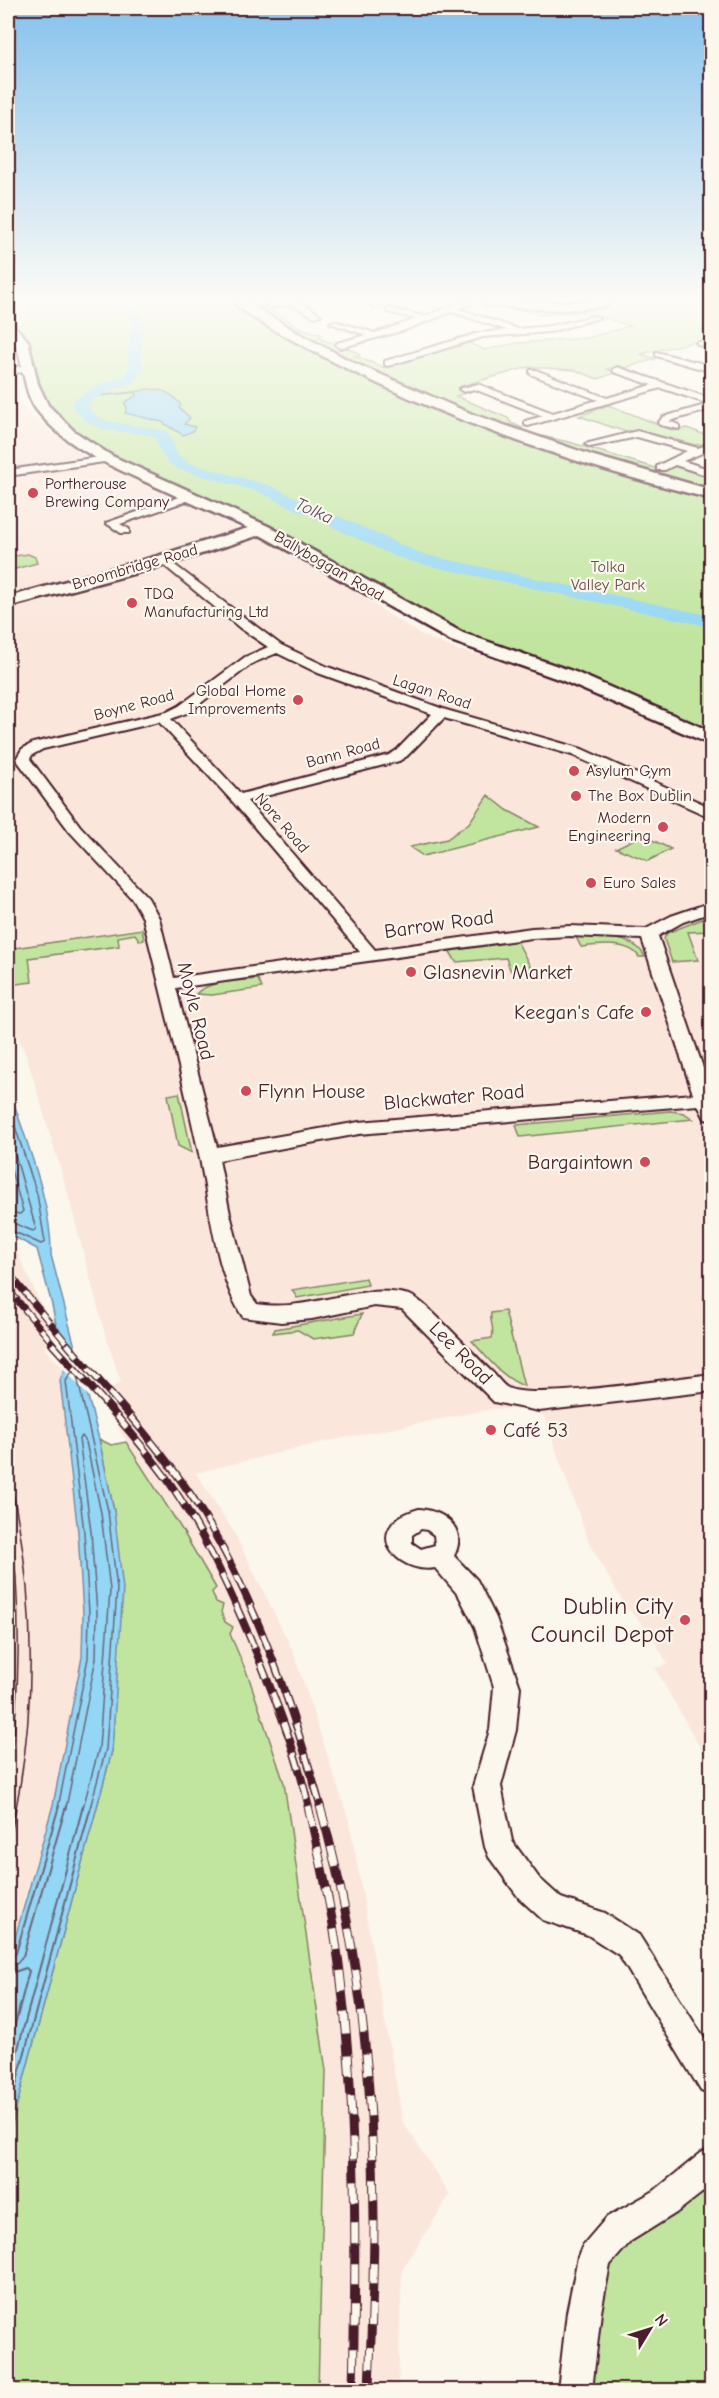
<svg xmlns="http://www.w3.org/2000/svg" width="719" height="2398" viewBox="0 0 719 2398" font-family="'Comic Neue',sans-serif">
	<rect width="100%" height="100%" fill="#fbf7ec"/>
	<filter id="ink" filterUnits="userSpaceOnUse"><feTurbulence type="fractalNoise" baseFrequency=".0167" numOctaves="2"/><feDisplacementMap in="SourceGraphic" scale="12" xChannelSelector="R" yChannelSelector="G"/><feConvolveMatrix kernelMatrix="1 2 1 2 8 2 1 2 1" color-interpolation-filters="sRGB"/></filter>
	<g filter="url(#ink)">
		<path fill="#fbe6dc" d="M8,333L15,345L14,354L20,402L26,412L84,457L236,525L235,531L159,557L8,599Z
			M257,534L338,577L377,607L422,635L454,649L500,660L572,686L711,747V1767L655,1668L668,1664L647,1629L626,1607L589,1543L544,1416L527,1409H492L319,1443L196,1473L235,1534L293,1651L350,1824L403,2122L450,2195L402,2270L398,2390H318L326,2071L284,1783L249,1678L189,1543L118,1428L112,1387L121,1382L104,1331L67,1191L27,1058L8,1013V608L150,568L175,565L176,562Z
			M8,1217L9,1234L39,1300L50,1320L45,1349L65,1370L66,1450L78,1532L83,1613L82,1657L53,1805L23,1902L8,1966Z"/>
		<path fill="#c1e59f" stroke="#868265" stroke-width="1.5" d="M18,302H231L284,337L360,376L421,403L486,428L646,481L711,499V732L577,673L456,630L290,536L134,466L88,441L64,422L49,404L41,388L31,345L25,335L8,320V307Z
			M248,302H258L299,327L322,335L318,338L357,352L360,355L355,356L385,368L467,342L485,350L517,343L587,338L631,326L579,311L540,315L508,306L502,308L490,305L711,302V317L701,330L711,335V338L641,354L655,359L625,368L620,366L607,369L615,373L598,379L574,370L529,367L461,386L471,391L456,396L508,418L511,423L522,428L518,431L512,427L486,422L372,376L280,324Z
			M608,405L675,431L687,428L711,437V442L695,445L641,431H623L579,416Z
			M527,433L569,442L658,469L679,464L711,475V490L655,472L636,469L578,452Z
			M28,554L35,557L37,563L8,571V557Z
			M488,795L507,810L539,827L423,856L410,847L447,839L469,823Z
			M642,835L671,849L648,861L616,848Z
			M705,918L711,925V931L688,932L698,960L672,962L664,939L667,933Z
			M142,929L144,940L140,941L135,934L118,937L119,946L29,958L32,982L8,985V949Z
			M582,936C603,938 635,935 645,957H639C629,941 598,945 581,947L576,937Z
			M517,941L532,970L511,972L506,958L456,962L449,950Z
			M258,979L262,988L212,995L196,994C208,980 241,981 258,979Z
			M179,1093L192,1153L178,1146L168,1095Z
			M670,1111L684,1113L693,1119L520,1137L516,1125Z
			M366,1278L368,1285L297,1298L292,1290Z
			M505,1311L524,1386C502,1378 488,1358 472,1341L492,1338C495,1327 489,1321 491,1313Z
			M362,1314L354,1333L313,1339L298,1330L273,1333L275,1329Z
			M99,1439L111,1445L126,1442L181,1528L216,1588L212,1592L216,1602L223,1605L221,1612L225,1622L233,1627L230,1634L249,1678L284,1783L326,2071L318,2390H8V2138L112,1751L114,1511Z
			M711,2164V2390H575L585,2312L596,2257Z"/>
		<path fill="#93d6f5" stroke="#768da4" stroke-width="1.5" d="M147,389C163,389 171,393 181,405L179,408L190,418L184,424L195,427L193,431L183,435L162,422L125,413L127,407L124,403L137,395L136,392Z
			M8,1085C24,1138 52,1200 51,1255L99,1439L114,1511L123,1589L112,1751L8,2138V1962L53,1805L82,1657L83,1613L78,1532L60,1380L65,1369L52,1305L37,1249L9,1234Z"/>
		<path fill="#fbf7ec" d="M52,1322L80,1353L92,1400L61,1366Z"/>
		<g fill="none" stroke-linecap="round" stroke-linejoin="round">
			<path stroke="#67687c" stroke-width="1.5" d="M8,1105L37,1194L45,1242L41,1244L8,1229
				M8,1130L36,1229L33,1231L8,1221
				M8,1160L23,1211L20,1214L8,1212
				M58,1808L88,1658L89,1613L84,1532L66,1381L73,1370L76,1372L108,1511L117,1589L106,1749L90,1808
				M66,1808L96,1658L97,1613L91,1532L79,1439L82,1436L86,1442L101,1513L110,1590L99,1748L83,1808"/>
			<path stroke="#67687c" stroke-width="2" d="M8,1958L13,1957L16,1953L59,1806
				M8,1965L17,1963L23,1956L66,1806
				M8,1974L26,1968L29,1971L8,2052
				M8,2086L83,1806
				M8,2115L91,1806"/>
			<path stroke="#768da4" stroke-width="2" d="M86,397L136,392"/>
			<path fill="#93d6f5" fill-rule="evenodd" d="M116,302H129L144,322L141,354L143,367L134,382L109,391L86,405L99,418L108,421L167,431L178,456L190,463L271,486L422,554L712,616V627L412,562L392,555L259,492L178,469C164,461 159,453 155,437C121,427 94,439 71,404L73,401L99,385L124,376L129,367L128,354L132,322Z"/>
			<g stroke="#4a1f2b" stroke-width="4">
				<path id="street" d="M279,302H301L321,315L314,317L293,305L269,308L265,306Z
					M367,302H377L382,306L375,308Z
					M462,302H474L459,309L518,329L550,326L595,316L599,318L550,332L483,337L388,366L385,365V361L479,333L507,330L452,312L405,330L340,348L336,345L337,343L366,335L330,323L334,321L375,333L417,319L387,312V308L425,316Z
					M712,339V344L700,346L696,343Z
					M656,352L712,366V372L656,356Z
					M28,366L32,369L31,371L8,374V368Z
					M617,367L712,399V409L669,421L679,425V429L660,425L658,423L663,417L709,404L661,388L528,426L525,425V421L543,416L474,389L464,392L459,389L478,384L553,413L598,400L530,374V370H536L607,398L652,385L614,372L613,370Z
					M637,431L698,448L712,443V449L683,461L712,470V477L675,465L665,470H657V466L687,451L637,437L590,447L585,444Z
					M107,456L112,459L111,461L8,476V470Z
					M191,493L196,496L195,498L120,524L129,529V533H121L106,523Z
					M164,557L281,645L328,667L446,710L582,749L712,808V818L572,755L444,718L407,756L399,761L247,801L375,950L532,928L570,926L646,929L671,916L712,902V912L683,922L658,936L712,1094V1121L705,1119L698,1105L359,1134L219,1160L230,1214L251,1296L257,1304C309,1313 358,1281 409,1295C424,1299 477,1358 492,1372C497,1377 502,1385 508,1388C533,1401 676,1378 712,1374V1391L539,1411L494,1402L402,1309L374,1306L312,1319L281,1322L243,1317C216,1278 209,1201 199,1154C182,1075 162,997 143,918L133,900L70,832L16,759L22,749L33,743L167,712L179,706L245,657L268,647L240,628L160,562V558ZM277,653L318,673L432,714L397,750L389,755L241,794L171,719L189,712L253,663ZM159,722L233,802L360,952L174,978L159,918L148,898L80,826L30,759L32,755L43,749ZM570,936L642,939L693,1094L359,1122L217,1147L176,988L532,938Z
					M419,1509C445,1511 468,1529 454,1556L477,1580L496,1618L520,1687L516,1730L501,1786L512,1841L539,1878L561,1898L605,1913L639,1935L712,2051V2095L701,2091L619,1955L588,1935L543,1920L519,1898L489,1857L485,1847L473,1786L490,1730L494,1687L475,1627L459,1596L435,1568C406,1574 369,1544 397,1519C403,1514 412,1511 419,1509ZM421,1529L427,1530L434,1535L435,1545L421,1549L412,1543V1535Z
					M712,2148V2185L676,2213L631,2241L610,2265L601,2312L592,2390H558L567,2312L578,2257L583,2245L607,2217L654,2191L701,2153Z"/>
			</g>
			<g stroke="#4a1f2b" stroke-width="5">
				<path id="secondary" d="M233,302H247L298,333L354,363L472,414L594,456L712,490V499C574,465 436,417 311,350C290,338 249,319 233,302Z
					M483,302H613L607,306L563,310L489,306Z
					M8,322L12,323L28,341L38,384L48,405L74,431L112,456L268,526L463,633L575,672L712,732V745L561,680L451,641L260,535L170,564L8,607V597L158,556L248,528C218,515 189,502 159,488C116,468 66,449 36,409C20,386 26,353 8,333Z"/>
			</g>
			<use href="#street" fill="#fbf7ec" fill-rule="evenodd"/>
			<use href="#secondary" fill="#fbf7ec" fill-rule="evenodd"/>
			<path stroke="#4a1f2b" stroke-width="1.5" d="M8,1470C34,1582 38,1695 16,1808
				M8,1509C23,1603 20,1695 8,1790"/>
			<path stroke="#4a1f2b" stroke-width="2" d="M8,1849L16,1806"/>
			<g stroke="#4a1f2b" stroke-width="7">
				<path id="rail-far2" d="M8,1272L68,1345
					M8,1289L54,1345"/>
			</g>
			<g stroke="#4a1f2b" stroke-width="8">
				<path id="rail-far1" d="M52,1344C92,1388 132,1431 167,1479C202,1529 227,1584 251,1640C274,1695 296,1750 309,1808
					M67,1344C110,1394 156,1442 193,1498C253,1591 291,1702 321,1808"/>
			</g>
			<g stroke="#4a1f2b" stroke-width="9">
				<path id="rail" d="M308,1806C322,1867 336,1928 342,1990C357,2123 356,2256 353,2390
					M320,1806C358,1940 374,2082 374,2221C374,2278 371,2334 369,2390"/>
			</g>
			<use href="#rail-far2" stroke="#fbf7ec" stroke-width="4.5" stroke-dasharray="13" stroke-linecap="butt"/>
			<use href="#rail-far1" stroke="#fbf7ec" stroke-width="5" stroke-dasharray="16" stroke-linecap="butt"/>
			<use href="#rail" stroke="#fbf7ec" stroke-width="7" stroke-dasharray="21" stroke-linecap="butt"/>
		</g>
	</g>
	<linearGradient id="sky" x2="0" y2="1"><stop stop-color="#86c2ed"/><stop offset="0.47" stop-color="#fdfbf6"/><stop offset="1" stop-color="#fdfbf6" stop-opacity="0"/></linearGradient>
	<rect width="719" height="638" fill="url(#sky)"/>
	<g fill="#d1495b" stroke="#fbf7ec" stroke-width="2">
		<circle cx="33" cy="493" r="6"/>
		<circle cx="132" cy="603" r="6"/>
		<circle cx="298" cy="700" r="6"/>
		<circle cx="574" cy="771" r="6"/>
		<circle cx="576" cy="796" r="6"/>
		<circle cx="663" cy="827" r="6"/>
		<circle cx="591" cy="883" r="6"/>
		<circle cx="411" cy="972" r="6"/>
		<circle cx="646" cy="1012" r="6"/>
		<circle cx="246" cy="1091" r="6"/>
		<circle cx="645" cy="1162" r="6"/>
		<circle cx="491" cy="1430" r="6"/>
		<circle cx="685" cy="1620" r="6"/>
	</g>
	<g text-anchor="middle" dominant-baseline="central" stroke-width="4.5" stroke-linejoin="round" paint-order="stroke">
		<g font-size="16" fill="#4a1f2b" stroke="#fbf7ec" text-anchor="start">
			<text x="45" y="484">Portherouse<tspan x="45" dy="18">Brewing Company</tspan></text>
			<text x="144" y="594">TDQ<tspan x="144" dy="18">Manufacturing Ltd</tspan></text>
			<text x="286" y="691" text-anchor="end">Global Home<tspan x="286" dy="18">Improvements</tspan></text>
			<text x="586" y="771">Asylum Gym</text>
			<text x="588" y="796">The Box Dublin</text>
			<text x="651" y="818" text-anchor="end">Modern<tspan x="651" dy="18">Engineering</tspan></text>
			<text x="603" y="883">Euro Sales</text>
		</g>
		<g font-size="16" fill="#4a1f2b" stroke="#fbf7ec">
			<text transform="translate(329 566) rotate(30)">Ballyboggan Road</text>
			<text transform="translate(135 567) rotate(-16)">Broombridge Road</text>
			<text transform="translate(432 692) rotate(18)">Lagan Road</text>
			<text transform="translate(134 705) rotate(-15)">Boyne Road</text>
			<text transform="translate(343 753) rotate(-15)">Bann Road</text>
			<text transform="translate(282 823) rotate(49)">Nore Road</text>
		</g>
		<g font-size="16" fill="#685048" stroke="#fbf7ec">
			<text x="608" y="567">Tolka<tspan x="608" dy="18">Valley Park</tspan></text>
		</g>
		<g font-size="18" font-style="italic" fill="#5c4d5e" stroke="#fbf7ec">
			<text transform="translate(314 511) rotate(24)">Tolka</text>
		</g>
		<g font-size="20" fill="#4a1f2b" stroke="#fbf7ec">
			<text transform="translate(439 924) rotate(-8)">Barrow Road</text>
			<text transform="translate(196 1011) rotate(76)">Moyle Road</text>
			<text transform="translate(454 1097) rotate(-5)">Blackwater Road</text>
			<text transform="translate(461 1353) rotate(45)">Lee Road</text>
		</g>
		<g font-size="20" fill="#4a1f2b" stroke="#fbf7ec" text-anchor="start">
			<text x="423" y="972">Glasnevin Market</text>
			<text x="634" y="1012" text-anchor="end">Keegan's Cafe</text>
			<text x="258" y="1091">Flynn House</text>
			<text x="633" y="1162" text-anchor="end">Bargaintown</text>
			<text x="503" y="1430">Café 53</text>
		</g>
		<g font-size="24" fill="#4a1f2b" stroke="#fbf7ec" text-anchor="end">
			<text x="673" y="1606">Dublin City<tspan x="673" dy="28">Council Depot</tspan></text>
		</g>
	</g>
	<rect width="719" height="2398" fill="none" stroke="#fbf7ec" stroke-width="30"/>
	<rect x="15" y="15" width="689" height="2368" fill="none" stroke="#4a1f2b" stroke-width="2" filter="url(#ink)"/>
	<g transform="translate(650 2329) rotate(52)" stroke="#fbf7ec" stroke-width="4.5" paint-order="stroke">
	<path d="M0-4.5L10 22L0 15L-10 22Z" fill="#4a1f2b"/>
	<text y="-9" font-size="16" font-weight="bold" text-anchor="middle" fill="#4a1f2b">N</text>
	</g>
</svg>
